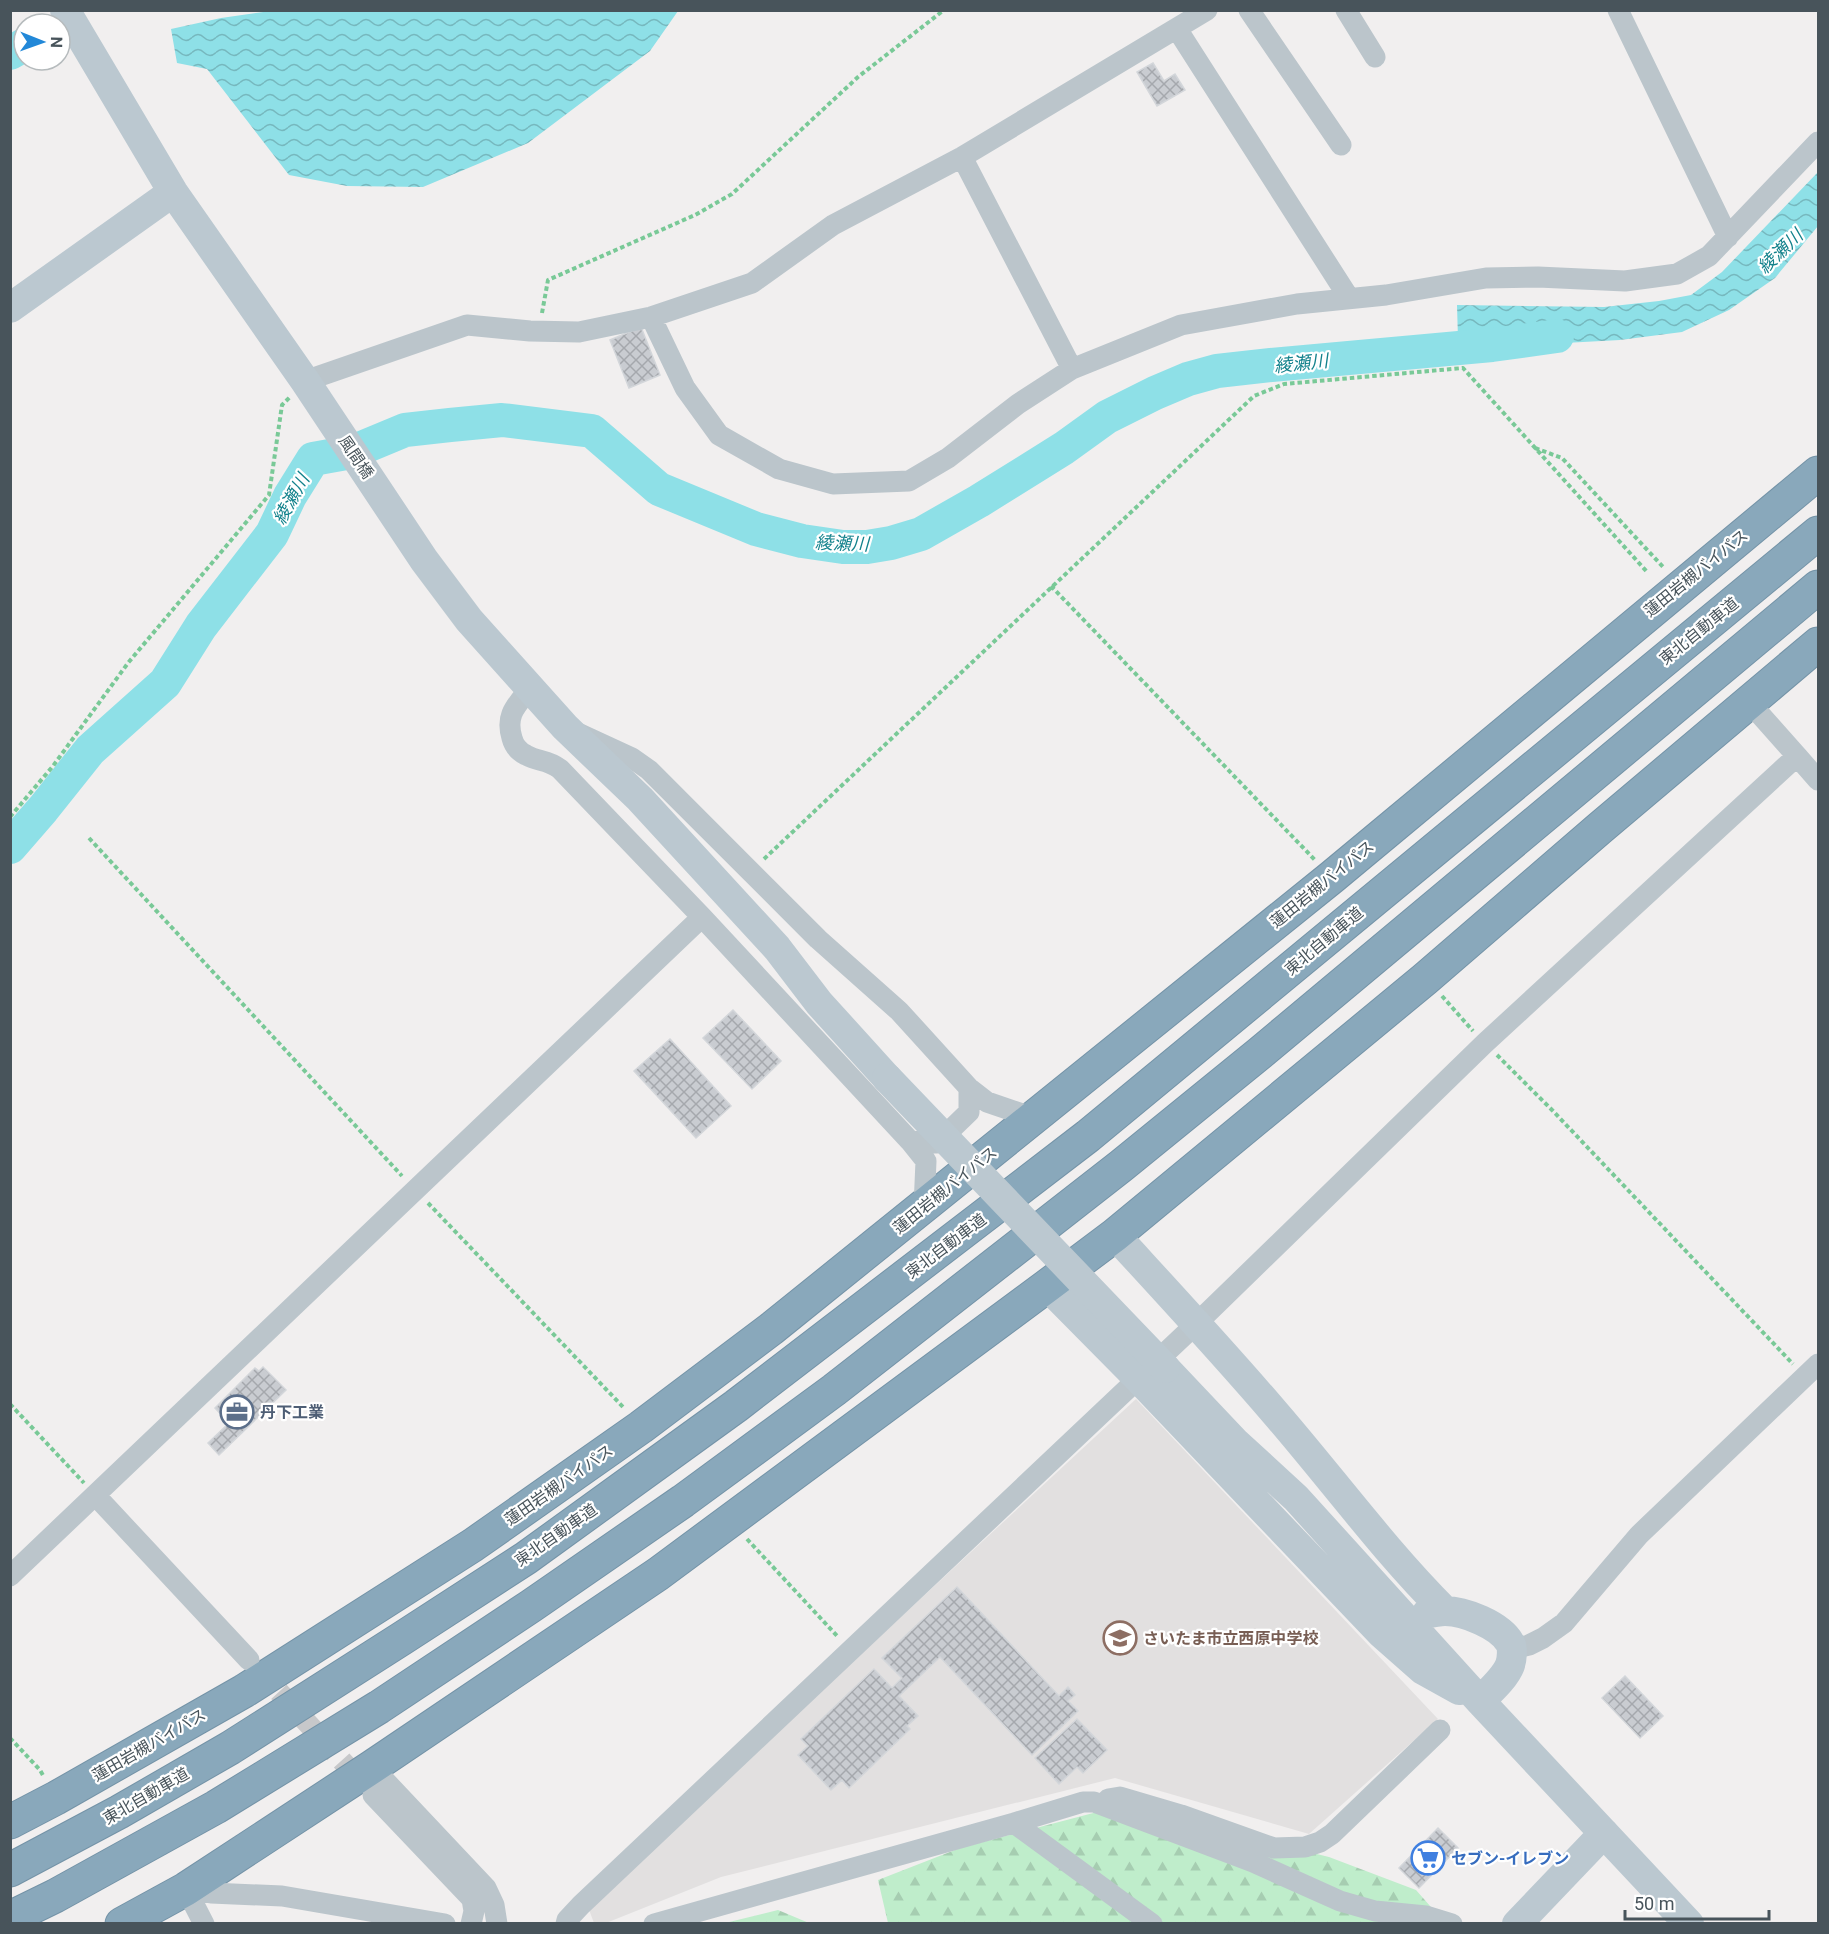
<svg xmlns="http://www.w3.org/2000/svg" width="1829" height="1934" viewBox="0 0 1829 1934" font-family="Roboto,'Noto Sans JP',sans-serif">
	<defs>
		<pattern id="forest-firs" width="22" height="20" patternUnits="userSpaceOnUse" patternTransform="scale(1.5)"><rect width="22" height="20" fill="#bfedcb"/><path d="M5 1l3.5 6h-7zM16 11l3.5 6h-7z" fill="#a6cdb1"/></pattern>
		<pattern id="water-waves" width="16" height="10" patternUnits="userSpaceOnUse" patternTransform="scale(1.5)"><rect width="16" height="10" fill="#8ee0e7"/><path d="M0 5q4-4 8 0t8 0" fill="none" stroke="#76b8be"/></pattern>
		<pattern id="building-cross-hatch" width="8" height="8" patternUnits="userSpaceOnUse" patternTransform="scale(1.5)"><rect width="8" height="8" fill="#c9ccd1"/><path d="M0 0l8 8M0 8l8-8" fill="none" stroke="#a5a8ad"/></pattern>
	</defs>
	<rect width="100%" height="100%" fill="#f1efef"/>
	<path fill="#e2e0e0" d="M1136,1399L1438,1719L1309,1834L1115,1778L721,1877L606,1923H594L588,1907Z"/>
	<path fill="url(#forest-firs)" d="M1120,1806L1329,1857L1416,1890L1445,1923H888L878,1880L960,1848Z
		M778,1910L809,1923H725Z"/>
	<path fill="url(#water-waves)" d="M278,10H678V11L650,51L528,143L423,187L347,186L289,175L207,69L177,63L171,29L221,18Z
		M1818,172V226L1775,278L1729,310L1682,332L1620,340L1546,344L1458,340L1457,305L1604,307L1659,301L1691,295L1722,272Z"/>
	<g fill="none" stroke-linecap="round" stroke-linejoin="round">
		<path stroke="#8ee0e7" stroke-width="34" d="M10,53L24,45
			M10,847L43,809L90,750L165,683L201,626L272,534L290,496L313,459L352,452L405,430L450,425L502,420L592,431L659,489L756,529L802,541L843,547H867L891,543L921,534L979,501L1064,448L1107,417L1155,393L1188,379L1217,371L1271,365L1492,345L1557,336"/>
	</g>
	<path fill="url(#building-cross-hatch)" stroke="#d3d6da" stroke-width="1.5" d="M1153,63L1164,81L1175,74L1185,90L1157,106L1137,72Z
		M641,327L660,375L629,388L610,340Z
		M733,1010L781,1061L752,1089L703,1038Z
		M670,1039L731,1106L696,1138L634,1071Z
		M263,1367L286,1390L219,1455L208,1443L229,1423L215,1408L255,1368L259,1371Z
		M957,1587L1059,1696L1068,1687L1075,1695L1068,1701L1078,1711L1032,1755L940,1657L899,1696L918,1716L907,1726L910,1729L849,1788L842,1780L831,1790L798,1755L808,1746L801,1739L874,1669L892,1688L902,1678L882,1658Z
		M1625,1676L1663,1716L1640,1738L1602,1698Z
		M1077,1719L1107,1750L1083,1773L1077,1767L1059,1784L1035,1758Z
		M1438,1828L1458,1848L1419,1888L1399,1868Z"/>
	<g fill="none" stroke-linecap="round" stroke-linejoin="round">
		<path stroke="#c7c8ca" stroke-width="21" stroke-dasharray="21 10" stroke-linecap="butt" d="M258,1669L364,1785"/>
		<g stroke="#7493a7" stroke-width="35">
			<path id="highway" d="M10,1822L56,1798L244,1691L473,1545L641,1427L771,1329L1332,877L1818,473
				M10,1870L119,1812L230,1748L401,1639L526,1558L736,1406L1088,1136L1818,533
				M10,1918L55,1896L216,1807L379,1707L531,1606L683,1501L834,1390L1121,1166L1260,1053L1818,587
				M122,1924L186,1889L372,1767L658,1574L1047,1286L1115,1235L1425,979L1600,828L1818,644"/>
		</g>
		<path stroke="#79c997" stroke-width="4" stroke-dasharray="4.5 3" stroke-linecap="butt" d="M542,313L548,280L695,215L732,194L858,77L944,10
			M1535,448L1562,458L1664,568
			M1051,586L1315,860
			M10,817L53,766L128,663L269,495L282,405L290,397
			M89,838L402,1176
			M764,859L1254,396L1284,384L1463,368L1648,573
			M1442,996L1473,1031
			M1497,1055L1553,1111L1793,1364
			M428,1203L624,1408
			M10,1404L84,1483
			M747,1539L838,1637
			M10,1738L40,1770L44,1777"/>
		<path stroke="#bbc5cb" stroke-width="21" d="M1249,10L1341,145
			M1346,10L1375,57
			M1618,10L1728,237
			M1177,29L1349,298
			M962,157L1072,369
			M651,317L685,388L719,435L779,469L833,484L909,481L948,458L1018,404L1072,369L1181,325L1297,304L1386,295L1486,278L1538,277L1625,281L1677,274L1709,256L1818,142
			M305,381L467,325L530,331L579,332L651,317L752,283L833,225L962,157L1207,10
			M530,688C516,706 505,715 512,738C514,746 518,751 526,755C538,762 547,759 560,769L702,917L910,1141L937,1143L969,1112V1088L899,1011L818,939L649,770L632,758L580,734
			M1749,702L1797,756
			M969,1088L987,1102L1034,1118
			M910,1141L926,1161L924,1207
			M95,1495L249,1660
			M10,1576L702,917
			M1512,1649L1529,1645L1543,1638L1564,1623L1639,1535L1818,1364
			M372,1767L486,1888L494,1905L497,1924
			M373,1795L472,1899L474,1911L471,1924
			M1108,1799L1120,1797L1181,1815L1274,1848L1305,1847L1320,1842L1332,1834L1440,1730
			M1014,1823L1152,1924
			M186,1889L211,1893L282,1896L445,1924
			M186,1889L204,1924
			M566,1924L567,1920L581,1905L1196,1324L1485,1043L1797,756L1818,780
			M654,1924L1014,1823L1083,1802H1094L1253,1862L1340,1901L1375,1911L1426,1916L1452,1924"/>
		<path stroke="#bbc8d0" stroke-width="30" d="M65,10L173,192L305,381L424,560L469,620L565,727L640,799L777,948L819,1003L887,1078
			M10,308L173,192
			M1115,1235C1169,1294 1224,1353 1276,1414C1333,1480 1384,1550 1445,1611
			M1047,1286L1138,1378L1381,1633L1423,1670L1459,1690
			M1165,1368L1235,1442L1296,1498L1480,1701L1689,1924
			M1427,1613C1433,1613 1439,1611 1445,1611C1464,1611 1500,1625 1510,1643C1513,1648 1512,1659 1510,1665C1505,1678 1490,1691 1480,1701
			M1517,1924L1604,1833"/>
		<use href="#highway" stroke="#89a8bb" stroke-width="33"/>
		<path stroke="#bbc8d0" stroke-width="30" d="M887,1078L1165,1368"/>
	</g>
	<defs>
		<g id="office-ring" transform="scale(1.725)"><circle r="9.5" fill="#fff" stroke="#5c6f8a" stroke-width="1.5"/><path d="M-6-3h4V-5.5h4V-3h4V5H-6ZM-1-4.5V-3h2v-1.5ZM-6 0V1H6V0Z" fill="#5c6f8a"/></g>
		<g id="school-ring" transform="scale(1.725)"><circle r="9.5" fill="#fff" stroke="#8d6e63" stroke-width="1.5"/><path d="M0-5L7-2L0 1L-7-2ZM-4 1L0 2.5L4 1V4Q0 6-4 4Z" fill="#8d6e63"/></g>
		<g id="supermarket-ring" transform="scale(1.725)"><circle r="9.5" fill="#fff" stroke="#3f7fe0" stroke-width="1.5"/><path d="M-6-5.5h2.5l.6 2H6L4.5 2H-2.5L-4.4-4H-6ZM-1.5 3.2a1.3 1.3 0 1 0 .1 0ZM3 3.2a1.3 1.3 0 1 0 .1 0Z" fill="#3f7fe0"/></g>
	</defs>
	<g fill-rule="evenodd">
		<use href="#office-ring" x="237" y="1412"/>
		<use href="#school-ring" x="1120" y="1638"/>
		<use href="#supermarket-ring" x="1428" y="1858"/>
	</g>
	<g text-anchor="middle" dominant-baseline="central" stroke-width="4.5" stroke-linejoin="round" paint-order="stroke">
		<g font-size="16" fill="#48545b" stroke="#fff">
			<text transform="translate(356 457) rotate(56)">風間橋</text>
			<text transform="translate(1696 573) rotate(-39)">蓮田岩槻バイパス</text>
			<text transform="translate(1699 631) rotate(-39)">東北自動車道</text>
			<text transform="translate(1322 884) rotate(-39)">蓮田岩槻バイパス</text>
			<text transform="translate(1324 941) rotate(-40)">東北自動車道</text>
			<text transform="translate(945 1190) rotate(-39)">蓮田岩槻バイパス</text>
			<text transform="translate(946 1246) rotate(-37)">東北自動車道</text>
			<text transform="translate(559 1485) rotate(-35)">蓮田岩槻バイパス</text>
			<text transform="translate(556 1535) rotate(-35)">東北自動車道</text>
			<text transform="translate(149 1745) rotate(-30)">蓮田岩槻バイパス</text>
			<text transform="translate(146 1796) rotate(-30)">東北自動車道</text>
		</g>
		<g font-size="16" font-weight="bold" fill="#4e5e75" stroke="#fff" text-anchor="start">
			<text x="260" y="1412">丹下工業</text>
		</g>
		<g font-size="16" font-weight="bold" fill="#785e54" stroke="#fff" text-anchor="start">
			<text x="1143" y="1638">さいたま市立西原中学校</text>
		</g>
		<g font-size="16" font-weight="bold" fill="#366cbe" stroke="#fff" text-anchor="start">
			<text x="1451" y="1858">セブン-イレブン</text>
		</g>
		<g font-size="18" font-style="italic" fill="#13828c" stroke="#fff">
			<text transform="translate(1780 251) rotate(-44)">綾瀬川</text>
			<text transform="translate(1301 363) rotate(-6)">綾瀬川</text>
			<text transform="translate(291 499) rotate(-61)">綾瀬川</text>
			<text transform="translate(842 543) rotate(2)">綾瀬川</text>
		</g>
	</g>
	<rect width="1829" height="1934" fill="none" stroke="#48545b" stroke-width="24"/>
	<g transform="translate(42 42) rotate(91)"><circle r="28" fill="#ffffff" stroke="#b6bbbd" stroke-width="1.5"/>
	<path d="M0-4.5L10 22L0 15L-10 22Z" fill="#2288d8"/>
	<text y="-9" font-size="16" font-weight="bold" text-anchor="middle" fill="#48545b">N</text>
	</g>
	<path d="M1625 1910v9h144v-9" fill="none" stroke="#48545b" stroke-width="3"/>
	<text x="1634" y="1910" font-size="18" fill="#48545b" stroke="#ffffff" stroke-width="4.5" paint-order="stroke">50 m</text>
</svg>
